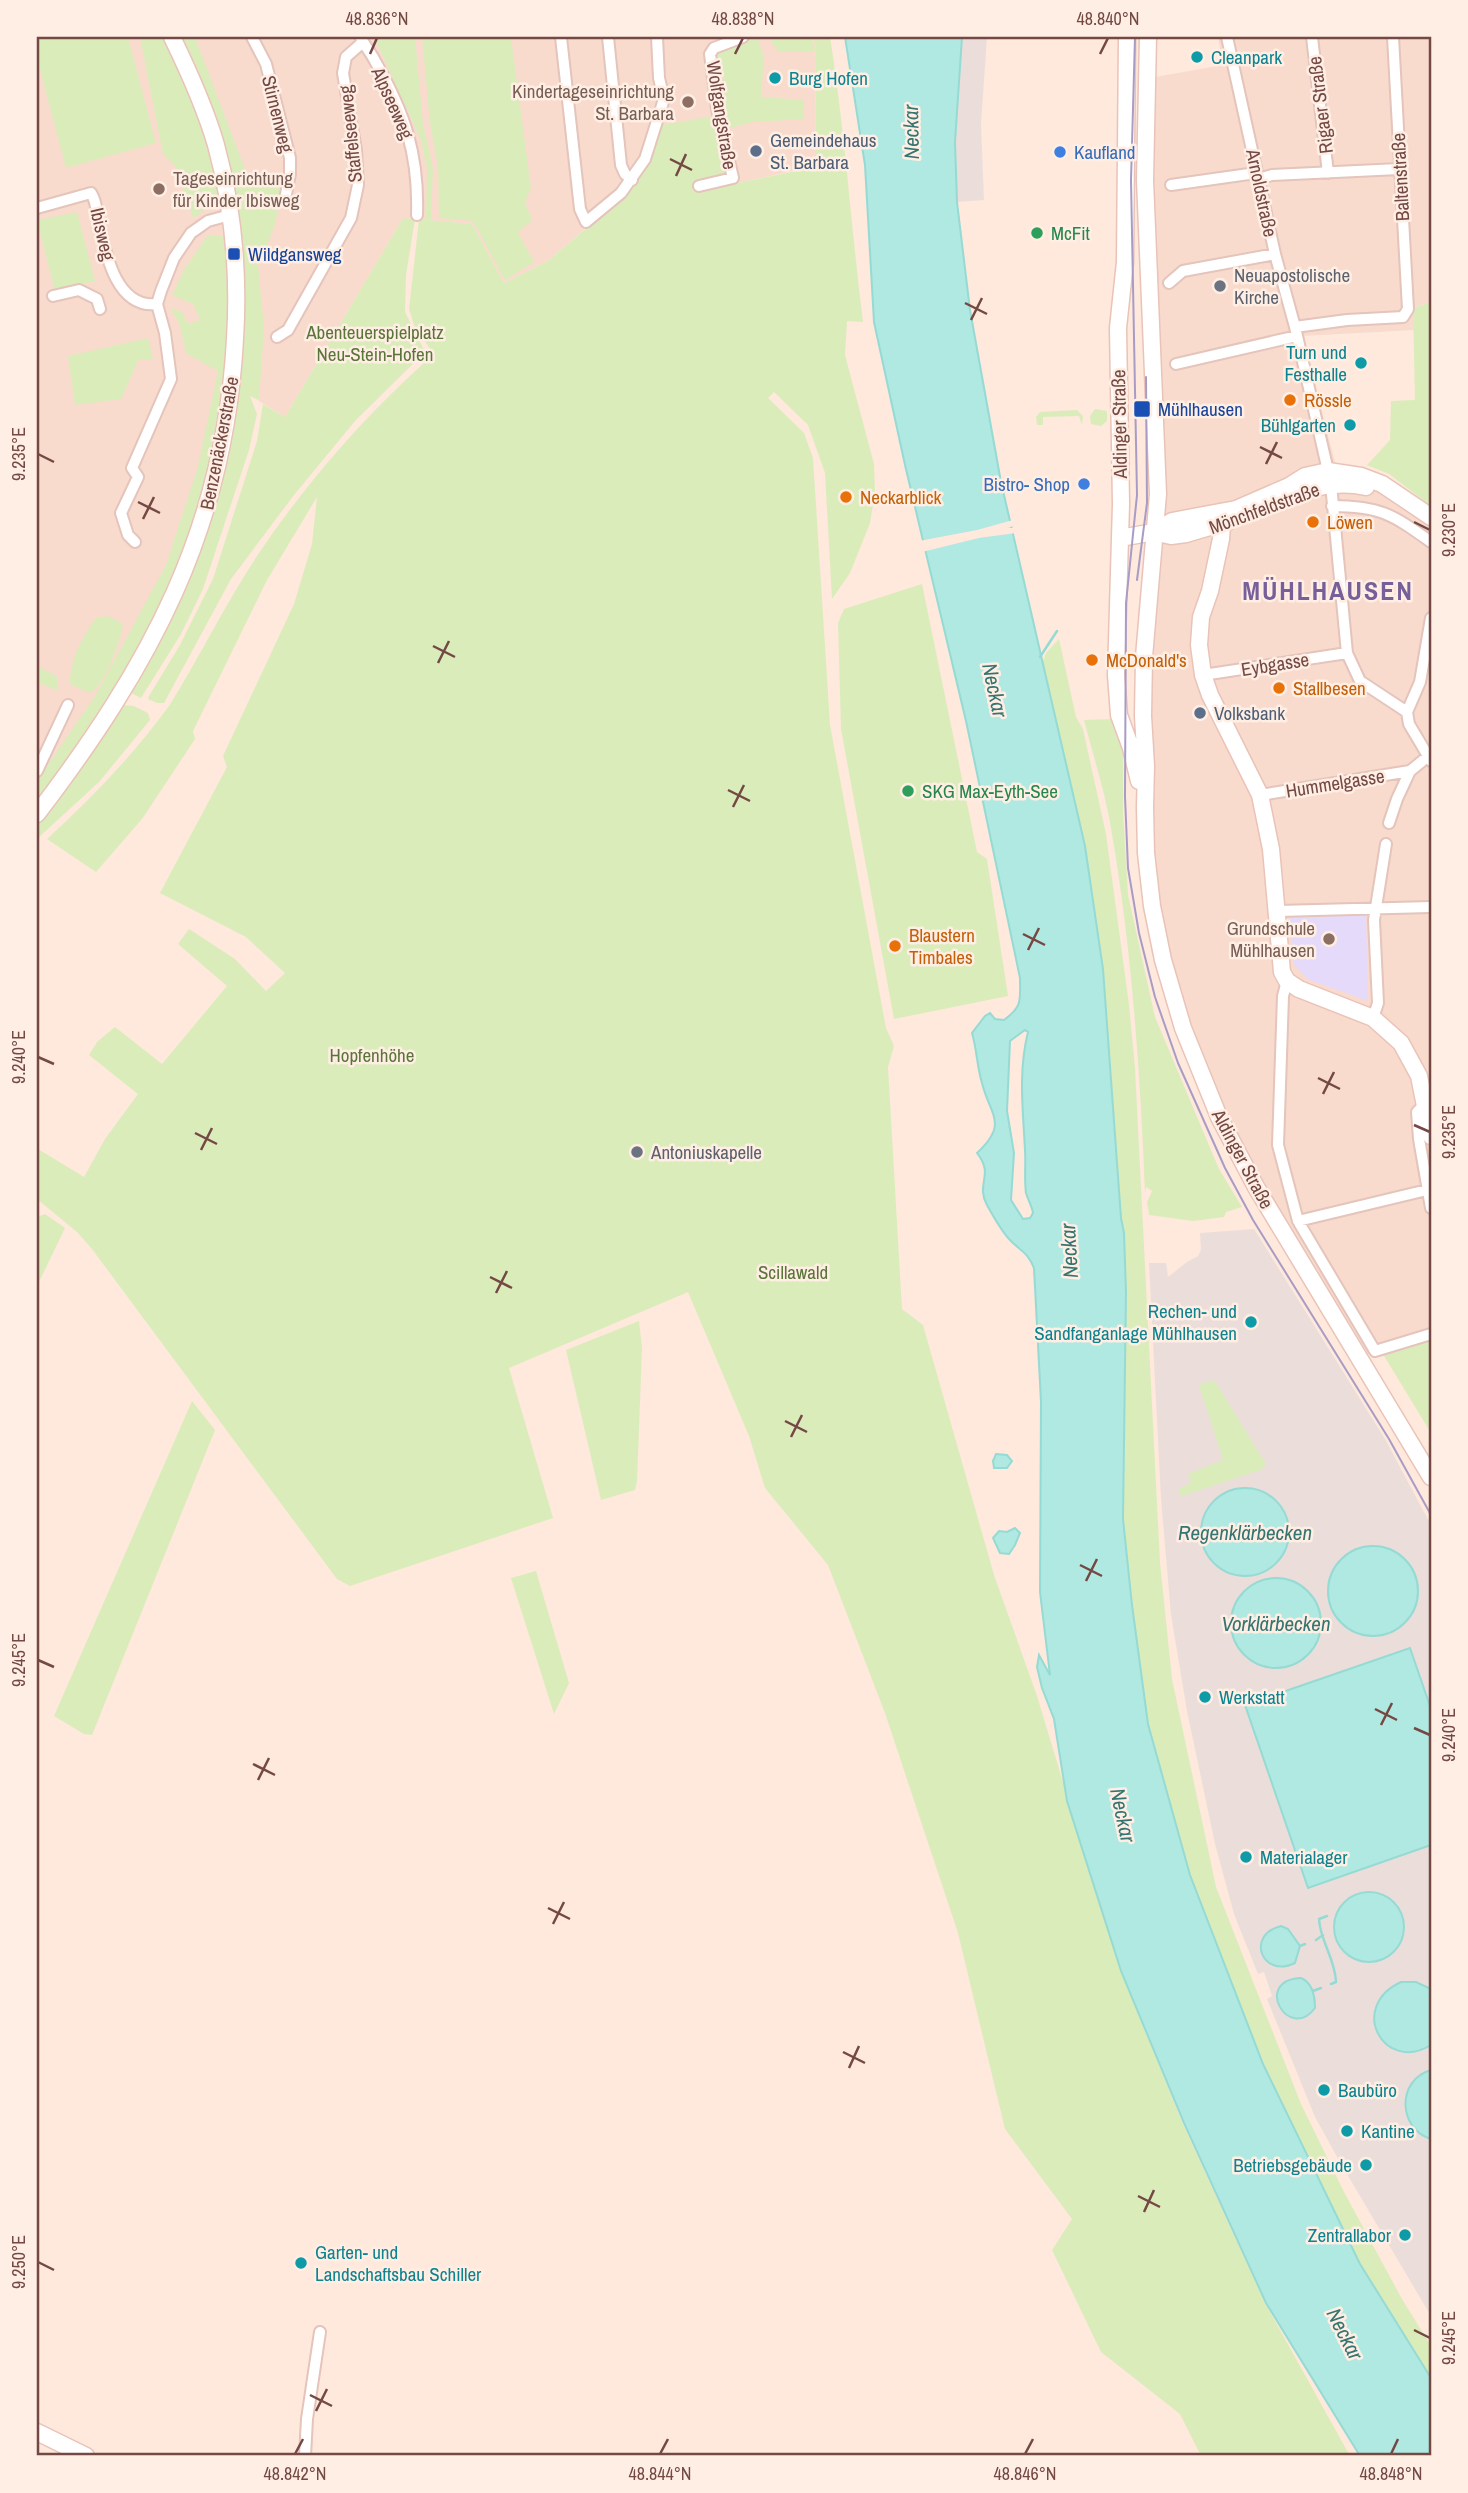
<svg xmlns="http://www.w3.org/2000/svg" width="1468" height="2493" viewBox="0 0 1468 2493" font-family="'Archivo Narrow',sans-serif">
	<rect width="100%" height="100%" fill="#fee9dc"/>
	<path fill="#f8dbcd" d="M37,37H813L816,50L815,166L733,184L661,125L656,142L634,186L548,261L504,283L472,224L403,218L285,417L238,388L228,453L210,521L152,656L123,705L37,823Z
		M1218,37H1431V302L1413,308L1414,330L1302,336L1336,466L1431,522V1336L1362,1356L1243,1150L1207,1073L1168,956L1151,846L1150,613L1162,550L1150,192L1155,77L1223,65Z"/>
	<path fill="#ebdeda" d="M915,37H987L981,124L984,200L942,203Z
		M1254,1229L1385,1439L1431,1525V2316L1341,2164L1315,2117L1267,1999L1272,1996L1264,1972L1258,1974L1234,1914L1215,1844L1187,1711L1171,1615L1161,1499L1149,1263H1166L1168,1277L1187,1262L1198,1256L1201,1250L1200,1233Z"/>
	<path fill="#e6dafa" d="M1366,912L1368,1001L1307,979L1294,964L1289,913Z"/>
	<path fill="#dbecbb" d="M37,37H128L156,143L66,168L37,58Z
		M140,37H163L189,84L219,192L205,210L193,218L176,167L163,154Z
		M177,37H195L251,185L283,186L274,228L258,265L264,328L259,400L250,396L257,414L249,450L203,589L181,634L141,698L131,693L152,656L210,521L228,453L238,388L236,386V226Z
		M382,37H415L423,124L433,168L431,219H426L427,168L421,140L375,39Z
		M422,37H511L531,188L525,202L532,220L518,232L534,262L505,280L473,221L439,218L438,166L430,123Z
		M746,37H757L764,57L761,97L804,100V119L752,122L726,129L717,87L724,86L721,57H712L716,51Z
		M771,37H811L815,51H777L776,46H773Z
		M813,37H830C845,131 851,227 863,322L847,321L845,355L874,464L875,492L870,523L850,573L832,599L825,473L808,425L774,392L768,398L804,433L813,458L830,725L886,1028L894,1046L888,1067L902,1309L923,1325L994,1575L1037,1696L1120,1970L1183,2124L1265,2303L1350,2456H1201L1180,2414L1101,2352L1052,2250L1072,2219L1005,2129L958,1933L885,1713L828,1565L765,1488L749,1436L688,1292L509,1368L553,1518L350,1586L337,1579L92,1249L77,1232L37,1199L38,1149L84,1177L105,1139L138,1094L89,1055L97,1042L115,1027L162,1064L227,986L178,944L189,929L235,959L266,991L285,973L246,937L160,893L227,767L223,756L294,604L312,544L317,497L267,580L193,731L195,739L142,819L96,872L47,839C92,798 133,755 169,706C201,655 227,600 261,550C310,478 369,411 434,354L415,328L409,309L419,219L472,224L504,283L548,261L634,187L656,142L661,125L715,116L733,184L815,167L816,50Z
		M77,212L95,281L55,291L37,220Z
		M403,218L415,219L406,275L405,312L425,352L355,421L294,495L231,579L164,703H157L148,699L149,696L180,645L213,579L257,441L263,404L285,417Z
		M221,235L228,243L227,374L202,517L154,623L109,701L37,801V781L95,696L166,565L197,470L218,371L186,353L180,325L170,307L182,312L188,324L200,320L193,304L172,295L184,270L207,236Z
		M1431,302V506L1389,474L1367,465L1390,440L1391,401L1415,400L1413,308Z
		M148,338L153,359H139L121,399L75,405L68,356Z
		M1095,409L1107,411V421L1101,426L1091,424L1090,416Z
		M1077,410L1083,416L1082,425L1079,416L1043,417V425H1037L1036,417L1040,412Z
		M922,584L977,852L987,859L1008,996L894,1019L841,729L838,623L844,609Z
		M107,616L119,621L123,627C118,645 106,684 90,693L70,684C70,660 82,637 96,618Z
		M1059,639L1076,717L1083,729L1106,834L1129,1005L1135,1068L1160,1563L1172,1679L1216,1887L1301,2104L1344,2192L1402,2299L1431,2346V2378L1360,2264L1263,2064L1190,1875L1148,1724L1132,1605L1123,1519L1126,1292L1124,1233L1121,1218L1103,969L1042,664L1046,653Z
		M37,666L58,677V691L37,682Z
		M123,705L134,706L148,713L150,720L99,782L37,839V823Z
		M1114,719L1120,729L1123,757V812L1128,895L1155,1017L1219,1169L1242,1207L1226,1212L1224,1217L1193,1221L1149,1215L1147,1202L1152,1191L1146,1187L1145,1193C1140,1070 1132,950 1111,828C1105,792 1093,755 1084,720Z
		M45,1214L65,1228L37,1286V1217Z
		M639,1321L642,1348L637,1481L635,1490L601,1500L566,1350Z
		M1431,1337V1433L1381,1351Z
		M1208,1381H1215L1266,1464L1263,1469L1179,1497V1489L1191,1483L1188,1474L1223,1460L1199,1385Z
		M192,1401L215,1430L92,1735L84,1734L54,1716Z
		M536,1571L569,1683L554,1714L511,1578Z"/>
	<path fill="#b0e8e2" stroke="#96dad4" stroke-width="2" fill-rule="evenodd" d="M845,37H962L955,142L957,202L970,310L1001,482L1085,846L1103,969L1121,1218L1124,1233L1126,1292L1123,1519L1132,1605L1148,1724L1190,1875L1263,2064L1360,2264L1431,2378V2456H1360L1266,2303L1184,2123L1121,1971L1067,1801L1054,1719L1042,1688L1037,1667L1039,1655L1050,1675L1040,1592L1041,1402L1034,1268C1027,1251 1020,1251 1009,1239C1001,1230 993,1216 987,1205C975,1183 995,1176 977,1153C1009,1123 990,1116 982,1083C977,1067 977,1050 972,1033L985,1016L990,1013L995,1019L1004,1020C1023,1006 1020,1000 1020,978L966,721L905,465L874,322L865,165ZM1025,1030L1028,1032C1018,1072 1023,1110 1025,1150C1026,1165 1024,1178 1026,1193C1028,1200 1032,1206 1033,1213L1030,1218L1023,1219L1011,1200L1014,1153L1007,1111L1010,1041Z
		M996,1454L1007,1455L1012,1461L1007,1468H994L993,1461Z
		M1201 1532a44 44 0 1 1 88 0a44 44 0 1 1-88 0Z
		M1015,1528L1020,1533L1015,1545L1009,1554L1000,1553L993,1538L999,1531L1007,1532Z
		M1328 1591a45 45 0 1 1 90 0a45 45 0 1 1-90 0Z
		M1231 1623a45 45 0 1 1 90 0a45 45 0 1 1-90 0Z
		M1410,1648L1431,1709V1845L1308,1888L1245,1705Z
		M1334 1927a35 35 0 1 1 70 0a35 35 0 1 1-70 0Z
		M1281,1926L1288,1929L1300,1946L1295,1963C1262,1979 1245,1935 1281,1926Z
		M1301,1978C1313,1983 1315,1996 1315,2008C1289,2043 1252,1980 1301,1978Z
		M1401,1982H1416L1431,1989V2045C1384,2074 1347,2007 1401,1982Z
		M1431,2070V2139C1398,2129 1396,2080 1431,2070Z"/>
	<path fill="#fee9dc" d="M1013,520L1015,525L1008,528H1015L1016,533L979,538L922,552L919,541L977,530Z"/>
	<g fill="none" stroke-linecap="round" stroke-linejoin="round">
		<path stroke="#96dad4" stroke-width="2.5" d="M1040,657L1057,631
			M1327,1916L1319,1919C1320,1941 1335,1958 1336,1982L1331,1984
			M1316,1940L1323,1935
			M1300,1946L1305,1944
			M1313,1991L1321,1988"/>
		<g stroke="#e4c4bb" stroke-width="14">
			<path id="street" d="M252,37L266,64L290,158V174L286,194
				M561,37L580,209L586,222L621,193L645,159L664,99L659,78L657,37
				M608,37L621,165L625,174L632,180
				M1227,37L1275,254L1295,327L1331,484L1347,653L1360,681L1407,712L1409,724L1431,761
				M1312,37L1328,173
				M361,38C365,46 371,53 375,61C405,113 419,155 417,215
				M1258,179L1272,175L1399,169
				M1171,185L1256,173
				M699,186L733,178L717,109L710,54L714,48L743,37
				M37,208L91,193C97,202 96,210 98,220C105,250 115,309 157,304
				M1169,283L1183,271L1275,254
				M53,296L79,290L97,299L100,309
				M1295,327L1347,320L1403,317L1408,309L1393,37
				M277,337L288,330L351,218L358,185L356,150L343,73L346,57L363,42
				M1176,364L1297,336
				M1332,506C1381,506 1393,515 1431,542
				M135,542L128,535L121,513L138,477L132,468L171,379L165,333L157,304L161,291L174,258L191,233L208,221L230,215
				M1203,675L1347,653
				M1407,712L1420,682L1431,618
				M37,771L68,705
				M1260,795L1410,771
				M1389,823L1397,799L1410,771L1431,754
				M1278,911L1431,907
				M1287,981L1283,996L1278,1145L1298,1221L1375,1351L1431,1334
				M1373,1018L1378,1003L1374,920L1386,844
				M1424,1105L1417,1112L1419,1139L1431,1208
				M1298,1221L1427,1190
				M305,2456L307,2419L320,2332"/>
		</g>
		<g stroke="#eac3b8" stroke-width="19">
			<path id="secondary" d="M1127,37L1125,262L1118,328L1121,504L1116,675L1119,715L1131,748L1139,781
				M1148,37L1145,180L1158,494L1144,657L1143,716L1146,766L1145,807L1146,853L1152,906L1163,960L1183,1028L1219,1117L1256,1187L1431,1477
				M1283,499C1311,488 1336,480 1366,487
				M1223,513L1221,539L1210,591L1201,617L1199,645L1203,675L1210,695L1260,795L1271,849L1282,972L1287,981L1299,989L1373,1018L1401,1043L1419,1076L1431,1136
				M1154,532L1172,521L1236,509L1289,486L1305,476L1328,471L1361,476L1382,484L1431,517
				M1120,538L1154,532L1171,536L1186,534L1230,521
				M37,814C150,666 225,529 235,339C239,275 233,207 216,145C205,107 189,72 172,37
				M37,2432L86,2456"/>
		</g>
		<use href="#street" stroke="#fff" stroke-width="10"/>
		<use href="#secondary" stroke="#fff" stroke-width="16"/>
		<path stroke="#a89cc6" stroke-width="2" d="M1135,37L1131,180L1137,495L1126,603L1125,797L1128,868L1139,933L1155,997L1178,1063L1225,1168L1253,1220L1389,1439L1431,1515
			M1137,580L1147,503L1146,377"/>
	</g>
	<path fill="none" stroke="#744944" stroke-width="2.5" d="M370,54L377,38M735,54L743,38M1100,54L1108,38M670,159L692,170M676,176L686,154M965,303L987,314M971,320L982,298M1260,447L1282,458M38,454L54,462M1266,464L1277,442M138,502L160,513M143,519L154,497M1414,522L1430,530M433,646L455,657M438,663L449,641M728,790L750,801M733,807L744,785M1023,934L1045,945M1028,950L1039,928M38,1057L54,1064M1318,1078L1340,1089M1323,1094L1334,1072M1414,1125L1430,1132M195,1133L217,1144M201,1150L212,1128M490,1277L512,1288M496,1293L507,1271M785,1421L807,1432M791,1437L802,1415M1080,1565L1102,1576M1086,1581L1097,1559M38,1660L54,1667M1375,1709L1397,1720M1381,1725L1392,1703M1414,1728L1430,1735M253,1764L275,1775M258,1780L269,1758M548,1908L570,1919M553,1924L564,1902M843,2052L865,2063M849,2068L859,2046M1138,2196L1160,2207M1144,2212L1154,2190M38,2262L54,2270M1414,2330L1430,2338M310,2395L332,2406M316,2411L327,2389M295,2454L303,2439M660,2454L668,2439M1025,2454L1033,2439M1391,2454L1398,2439"/>
	<g fill="#0f9aa8" stroke="#ffeee4" stroke-width="2.5">
		<circle cx="1197" cy="57" r="7"/>
		<circle cx="775" cy="78" r="7"/>
		<circle cx="1361" cy="363" r="7"/>
		<circle cx="1350" cy="425" r="7"/>
		<circle cx="1251" cy="1322" r="7"/>
		<circle cx="1205" cy="1697" r="7"/>
		<circle cx="1246" cy="1857" r="7"/>
		<circle cx="1324" cy="2090" r="7"/>
		<circle cx="1347" cy="2131" r="7"/>
		<circle cx="1366" cy="2165" r="7"/>
		<circle cx="1405" cy="2235" r="7"/>
		<circle cx="301" cy="2263" r="7"/>
	</g>
	<g fill="#8d6e63" stroke="#ffeee4" stroke-width="2.5">
		<circle cx="688" cy="102" r="7"/>
		<circle cx="159" cy="189" r="7"/>
		<circle cx="1329" cy="939" r="7"/>
	</g>
	<g fill="#5c6f8a" stroke="#ffeee4" stroke-width="2.5">
		<circle cx="756" cy="151" r="7"/>
		<circle cx="1200" cy="713" r="7"/>
	</g>
	<g fill="#3f7fe0" stroke="#ffeee4" stroke-width="2.5">
		<circle cx="1060" cy="152" r="7"/>
		<circle cx="1084" cy="484" r="7"/>
	</g>
	<g fill="#2e9e5b" stroke="#ffeee4" stroke-width="2.5">
		<circle cx="1037" cy="233" r="7"/>
		<circle cx="908" cy="791" r="7"/>
	</g>
	<g fill="#1a4fb4" stroke="#ffeee4" stroke-width="2.5">
		<rect x="227" y="247" width="14" height="14" rx="3.5"/>
		<rect x="1133" y="400" width="18" height="18" rx="3.5"/>
	</g>
	<g fill="#6b7280" stroke="#ffeee4" stroke-width="2.5">
		<circle cx="1220" cy="286" r="7"/>
		<circle cx="637" cy="1152" r="7"/>
	</g>
	<g fill="#e8710a" stroke="#ffeee4" stroke-width="2.5">
		<circle cx="1290" cy="400" r="7"/>
		<circle cx="846" cy="497" r="7"/>
		<circle cx="1313" cy="522" r="7"/>
		<circle cx="1092" cy="660" r="7"/>
		<circle cx="1279" cy="688" r="7"/>
		<circle cx="895" cy="946" r="7"/>
	</g>
	<g text-anchor="middle" dominant-baseline="central" stroke-width="5" stroke-linejoin="round" paint-order="stroke">
		<g font-size="19" fill="#0d838f" stroke="#ffeee4" text-anchor="start">
			<text x="1211" y="57">Cleanpark</text>
			<text x="789" y="78">Burg Hofen</text>
			<text x="1347" y="352" text-anchor="end">Turn und<tspan x="1347" dy="22">Festhalle</tspan></text>
			<text x="1336" y="425" text-anchor="end">Bühlgarten</text>
			<text x="1237" y="1311" text-anchor="end">Rechen- und<tspan x="1237" dy="22">Sandfanganlage Mühlhausen</tspan></text>
			<text x="1219" y="1697">Werkstatt</text>
			<text x="1260" y="1857">Materialager</text>
			<text x="1338" y="2090">Baubüro</text>
			<text x="1361" y="2131">Kantine</text>
			<text x="1352" y="2165" text-anchor="end">Betriebsgebäude</text>
			<text x="1391" y="2235" text-anchor="end">Zentrallabor</text>
			<text x="315" y="2252">Garten- und<tspan x="315" dy="22">Landschaftsbau Schiller</tspan></text>
		</g>
		<g font-size="19" fill="#785e54" stroke="#ffeee4" text-anchor="end">
			<text x="674" y="91">Kindertageseinrichtung<tspan x="674" dy="22">St. Barbara</tspan></text>
			<text x="173" y="178" text-anchor="start">Tageseinrichtung<tspan x="173" dy="22">für Kinder Ibisweg</tspan></text>
			<text x="1315" y="928">Grundschule<tspan x="1315" dy="22">Mühlhausen</tspan></text>
		</g>
		<g font-size="19" fill="#744944" stroke="#ffeee4">
			<text transform="translate(393 103) rotate(66)">Alpseeweg</text>
			<text transform="translate(1320 105) rotate(-97)">Rigaer Straße</text>
			<text transform="translate(278 114) rotate(76)">Stirnenweg</text>
			<text transform="translate(722 115) rotate(81)">Wolfgangstraße</text>
			<text transform="translate(350 134) rotate(-96)">Staffelseeweg</text>
			<text transform="translate(1400 177) rotate(-93)">Baltenstraße</text>
			<text transform="translate(1262 193) rotate(78)">Arnoldstraße</text>
			<text transform="translate(103 234) rotate(77)">Ibisweg</text>
			<text transform="translate(1119 424) rotate(-91)">Aldinger Straße</text>
			<text transform="translate(219 443) rotate(-79)">Benzenäckerstraße</text>
			<text transform="translate(1264 508) rotate(-20)">Mönchfeldstraße</text>
			<text transform="translate(1275 664) rotate(-9)">Eybgasse</text>
			<text transform="translate(1335 783) rotate(-9)">Hummelgasse</text>
			<text transform="translate(1243 1159) rotate(62)">Aldinger Straße</text>
		</g>
		<g font-size="19" fill="#4e5e75" stroke="#ffeee4" text-anchor="start">
			<text x="770" y="140">Gemeindehaus<tspan x="770" dy="22">St. Barbara</tspan></text>
			<text x="1214" y="713">Volksbank</text>
		</g>
		<g font-size="19" fill="#366cbe" stroke="#ffeee4" text-anchor="start">
			<text x="1074" y="152">Kaufland</text>
			<text x="1070" y="484" text-anchor="end">Bistro- Shop</text>
		</g>
		<g font-size="19" fill="#27864d" stroke="#ffeee4" text-anchor="start">
			<text x="1051" y="233">McFit</text>
			<text x="922" y="791">SKG Max-Eyth-See</text>
		</g>
		<g font-size="19" fill="#164399" stroke="#ffeee4" text-anchor="start">
			<text x="248" y="254">Wildgansweg</text>
			<text x="1158" y="409">Mühlhausen</text>
		</g>
		<g font-size="19" fill="#5b616d" stroke="#ffeee4" text-anchor="start">
			<text x="1234" y="275">Neuapostolische<tspan x="1234" dy="22">Kirche</tspan></text>
			<text x="651" y="1152">Antoniuskapelle</text>
		</g>
		<g font-size="19" fill="#5a7539" stroke="#ffeee4">
			<text x="375" y="332">Abenteuerspielplatz<tspan x="375" dy="22">Neu-Stein-Hofen</tspan></text>
			<text x="372" y="1055">Hopfenhöhe</text>
			<text x="793" y="1272">Scillawald</text>
		</g>
		<g font-size="19" fill="#c56008" stroke="#ffeee4" text-anchor="start">
			<text x="1304" y="400">Rössle</text>
			<text x="860" y="497">Neckarblick</text>
			<text x="1327" y="522">Löwen</text>
			<text x="1106" y="660">McDonald's</text>
			<text x="1293" y="688">Stallbesen</text>
			<text x="909" y="935">Blaustern<tspan x="909" dy="22">Timbales</tspan></text>
		</g>
		<g font-size="21" font-style="italic" fill="#357470" stroke="#ffeee4">
			<text transform="translate(911 132) rotate(-91)">Neckar</text>
			<text transform="translate(995 690) rotate(78)">Neckar</text>
			<text transform="translate(1069 1251) rotate(-93)">Neckar</text>
			<text x="1245" y="1532">Regenklärbecken</text>
			<text x="1276" y="1623">Vorklärbecken</text>
			<text transform="translate(1123 1815) rotate(78)">Neckar</text>
			<text transform="translate(1345 2334) rotate(63)">Neckar</text>
		</g>
		<g font-size="26" font-weight="bold" letter-spacing="2" fill="#775f99" stroke="#ffeee4">
			<text x="1328" y="590">MÜHLHAUSEN</text>
		</g>
	</g>
	<rect width="1468" height="2493" fill="none" stroke="#ffeee4" stroke-width="77"/>
	<rect x="38" y="38" width="1392" height="2416" fill="none" stroke="#744944" stroke-width="2.5"/>
	<g font-size="18" text-anchor="middle" fill="#744944">
		<text x="377" y="25">48.836°N</text>
		<text x="743" y="25">48.838°N</text>
		<text x="1108" y="25">48.840°N</text>
		<text transform="translate(19 454) rotate(-90)" y="6">9.235°E</text>
		<text transform="translate(1449 530) rotate(-90)" y="6">9.230°E</text>
		<text transform="translate(19 1057) rotate(-90)" y="6">9.240°E</text>
		<text transform="translate(1449 1132) rotate(-90)" y="6">9.235°E</text>
		<text transform="translate(19 1660) rotate(-90)" y="6">9.245°E</text>
		<text transform="translate(1449 1735) rotate(-90)" y="6">9.240°E</text>
		<text transform="translate(19 2262) rotate(-90)" y="6">9.250°E</text>
		<text transform="translate(1449 2338) rotate(-90)" y="6">9.245°E</text>
		<text x="295" y="2480">48.842°N</text>
		<text x="660" y="2480">48.844°N</text>
		<text x="1025" y="2480">48.846°N</text>
		<text x="1391" y="2480">48.848°N</text>
	</g>
</svg>
